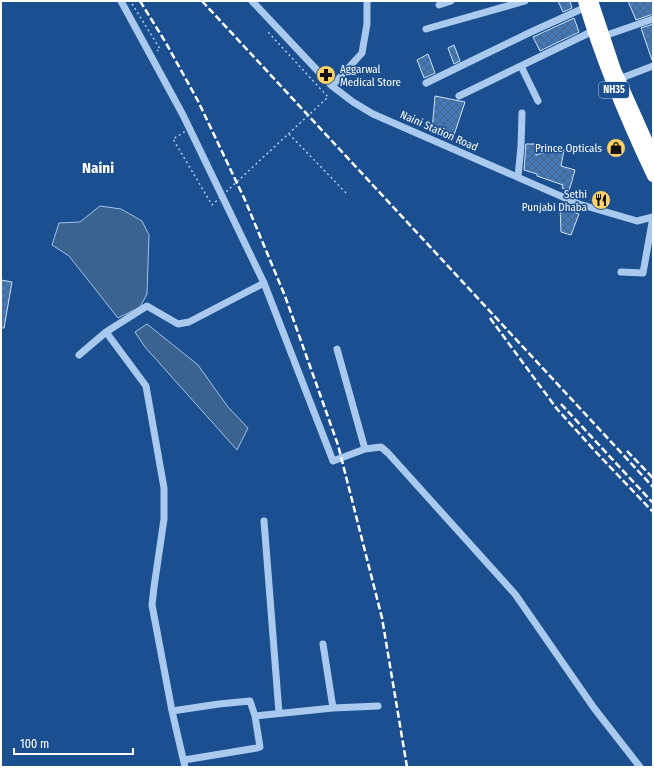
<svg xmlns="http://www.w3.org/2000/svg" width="654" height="768" viewBox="0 0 654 768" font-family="'Fira Sans Condensed',sans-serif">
	<defs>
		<pattern id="building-cross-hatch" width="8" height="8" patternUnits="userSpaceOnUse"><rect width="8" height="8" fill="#4478b7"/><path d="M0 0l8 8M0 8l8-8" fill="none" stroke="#486282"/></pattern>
	</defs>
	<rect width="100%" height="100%" fill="#1b4f8f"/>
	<path fill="#3c6290" stroke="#9cc4f0" d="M100,206L121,209L142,221L149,235L147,294L140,307L118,318L69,256L52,245L59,223L80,222Z
		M147,324L198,365L228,407L248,428L237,450L145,347L135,332Z"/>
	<path fill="url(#building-cross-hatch)" stroke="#cfe3fa" d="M558,1H570L572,8L563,12Z
		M628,1H653V14L636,20Z
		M574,18L579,32L540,51L533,37Z
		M653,24V60H652L641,28Z
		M454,45L460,61L454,64L448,48Z
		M428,54L435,73L424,78L417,60Z
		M435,96L465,102L453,138L437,133V132L432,131Z
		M526,144H536V155L550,151L564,150L561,166L575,170L569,191L562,188L563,185L537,176V174L524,170Z
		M560,206L579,214L571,235L561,232Z
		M1,280L12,282L4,328H1Z"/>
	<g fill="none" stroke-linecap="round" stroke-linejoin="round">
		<path stroke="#a9c9ee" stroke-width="1.5" stroke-dasharray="2 3" stroke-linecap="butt" d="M132,4L160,49L157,51
			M289,134L348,195"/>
		<path stroke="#a9c9ee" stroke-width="7" d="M121,1L183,115L264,283L333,461L365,449L337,349
			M252,1L332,86L353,102L373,114L579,204L637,221L653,217
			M439,5L451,1
			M426,29L525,1
			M604,36L653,19
			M521,66L538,101
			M619,79L653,66
			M426,83L531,32L586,7
			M332,86L362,53L367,24V1
			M459,96L593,31
			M518,177L521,146L522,113
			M621,272L643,273L653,217
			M106,332L146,386L164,488V519L154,587L152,605L172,711L185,767
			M79,355L106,332L147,306L178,324L189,322L264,283
			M365,449L381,447L388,453L515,594L594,708L640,767
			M264,521L279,713
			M323,644L333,708
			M172,711L219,704L250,701L255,716L260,747L257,748L184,760
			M255,716L333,708L378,706"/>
		<path stroke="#fff" stroke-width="12" d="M584,1C602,62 626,119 653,176
			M593,4L615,70L653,155"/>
		<path stroke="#fff" stroke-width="2.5" stroke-dasharray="7 3" stroke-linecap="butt" d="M140,1L166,43L198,101L245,200L285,296L338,445L382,618L407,767
			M202,1L653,487
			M490,318L557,409L595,451L653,512
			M561,404L653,503
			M627,451L653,478"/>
		<path stroke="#a9c9ee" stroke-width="1.5" stroke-dasharray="2 3" stroke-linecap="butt" d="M189,129L173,139L212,205L328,97L268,32"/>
	</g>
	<defs>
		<g id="pharmacy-disc" transform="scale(1)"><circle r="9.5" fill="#ffd166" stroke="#1b4f8f"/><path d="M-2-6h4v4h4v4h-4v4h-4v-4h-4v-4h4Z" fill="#111"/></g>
		<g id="shop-disc" transform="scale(1)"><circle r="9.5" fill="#ffd166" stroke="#1b4f8f"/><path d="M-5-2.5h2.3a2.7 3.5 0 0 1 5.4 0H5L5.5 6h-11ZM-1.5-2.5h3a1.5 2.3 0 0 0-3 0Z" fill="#111"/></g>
		<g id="restaurant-disc" transform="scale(1)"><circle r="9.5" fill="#ffd166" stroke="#1b4f8f"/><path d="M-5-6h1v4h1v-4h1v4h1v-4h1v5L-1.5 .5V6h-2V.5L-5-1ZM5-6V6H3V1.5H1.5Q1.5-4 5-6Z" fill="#111"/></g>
	</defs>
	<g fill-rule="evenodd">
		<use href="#pharmacy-disc" x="326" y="75"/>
		<use href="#shop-disc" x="616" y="148"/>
		<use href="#restaurant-disc" x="601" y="200"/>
	</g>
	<g text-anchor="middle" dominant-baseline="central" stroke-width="3" stroke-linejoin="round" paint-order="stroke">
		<rect fill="#1b4f8f" stroke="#bbcadd" stroke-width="1" x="599" y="82" width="30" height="16" rx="3"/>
		<g font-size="10" font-weight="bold" fill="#fff">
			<text x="614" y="90">NH35</text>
		</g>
		<g font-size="11" fill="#fff" stroke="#1b4f8f" text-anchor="end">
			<text x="340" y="69" text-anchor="start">Aggarwal<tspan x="340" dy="13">Medical Store</tspan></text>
			<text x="602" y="148">Prince Opticals</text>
			<text x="587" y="194">Sethi<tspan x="587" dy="13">Punjabi Dhaba</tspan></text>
		</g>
		<g font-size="11" fill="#fff" stroke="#1b4f8f">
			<text transform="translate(439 131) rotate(24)">Naini Station Road</text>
		</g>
		<g font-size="15" font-weight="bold" fill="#fff" stroke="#1b4f8f">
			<text x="98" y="168">Naini</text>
		</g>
	</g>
	<rect width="654" height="768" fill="none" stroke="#ffffff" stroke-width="4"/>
	<path d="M14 748v6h119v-6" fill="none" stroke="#ffffff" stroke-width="2"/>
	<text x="20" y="748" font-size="12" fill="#ffffff" stroke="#1b4f8f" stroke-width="3" paint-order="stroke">100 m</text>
</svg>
